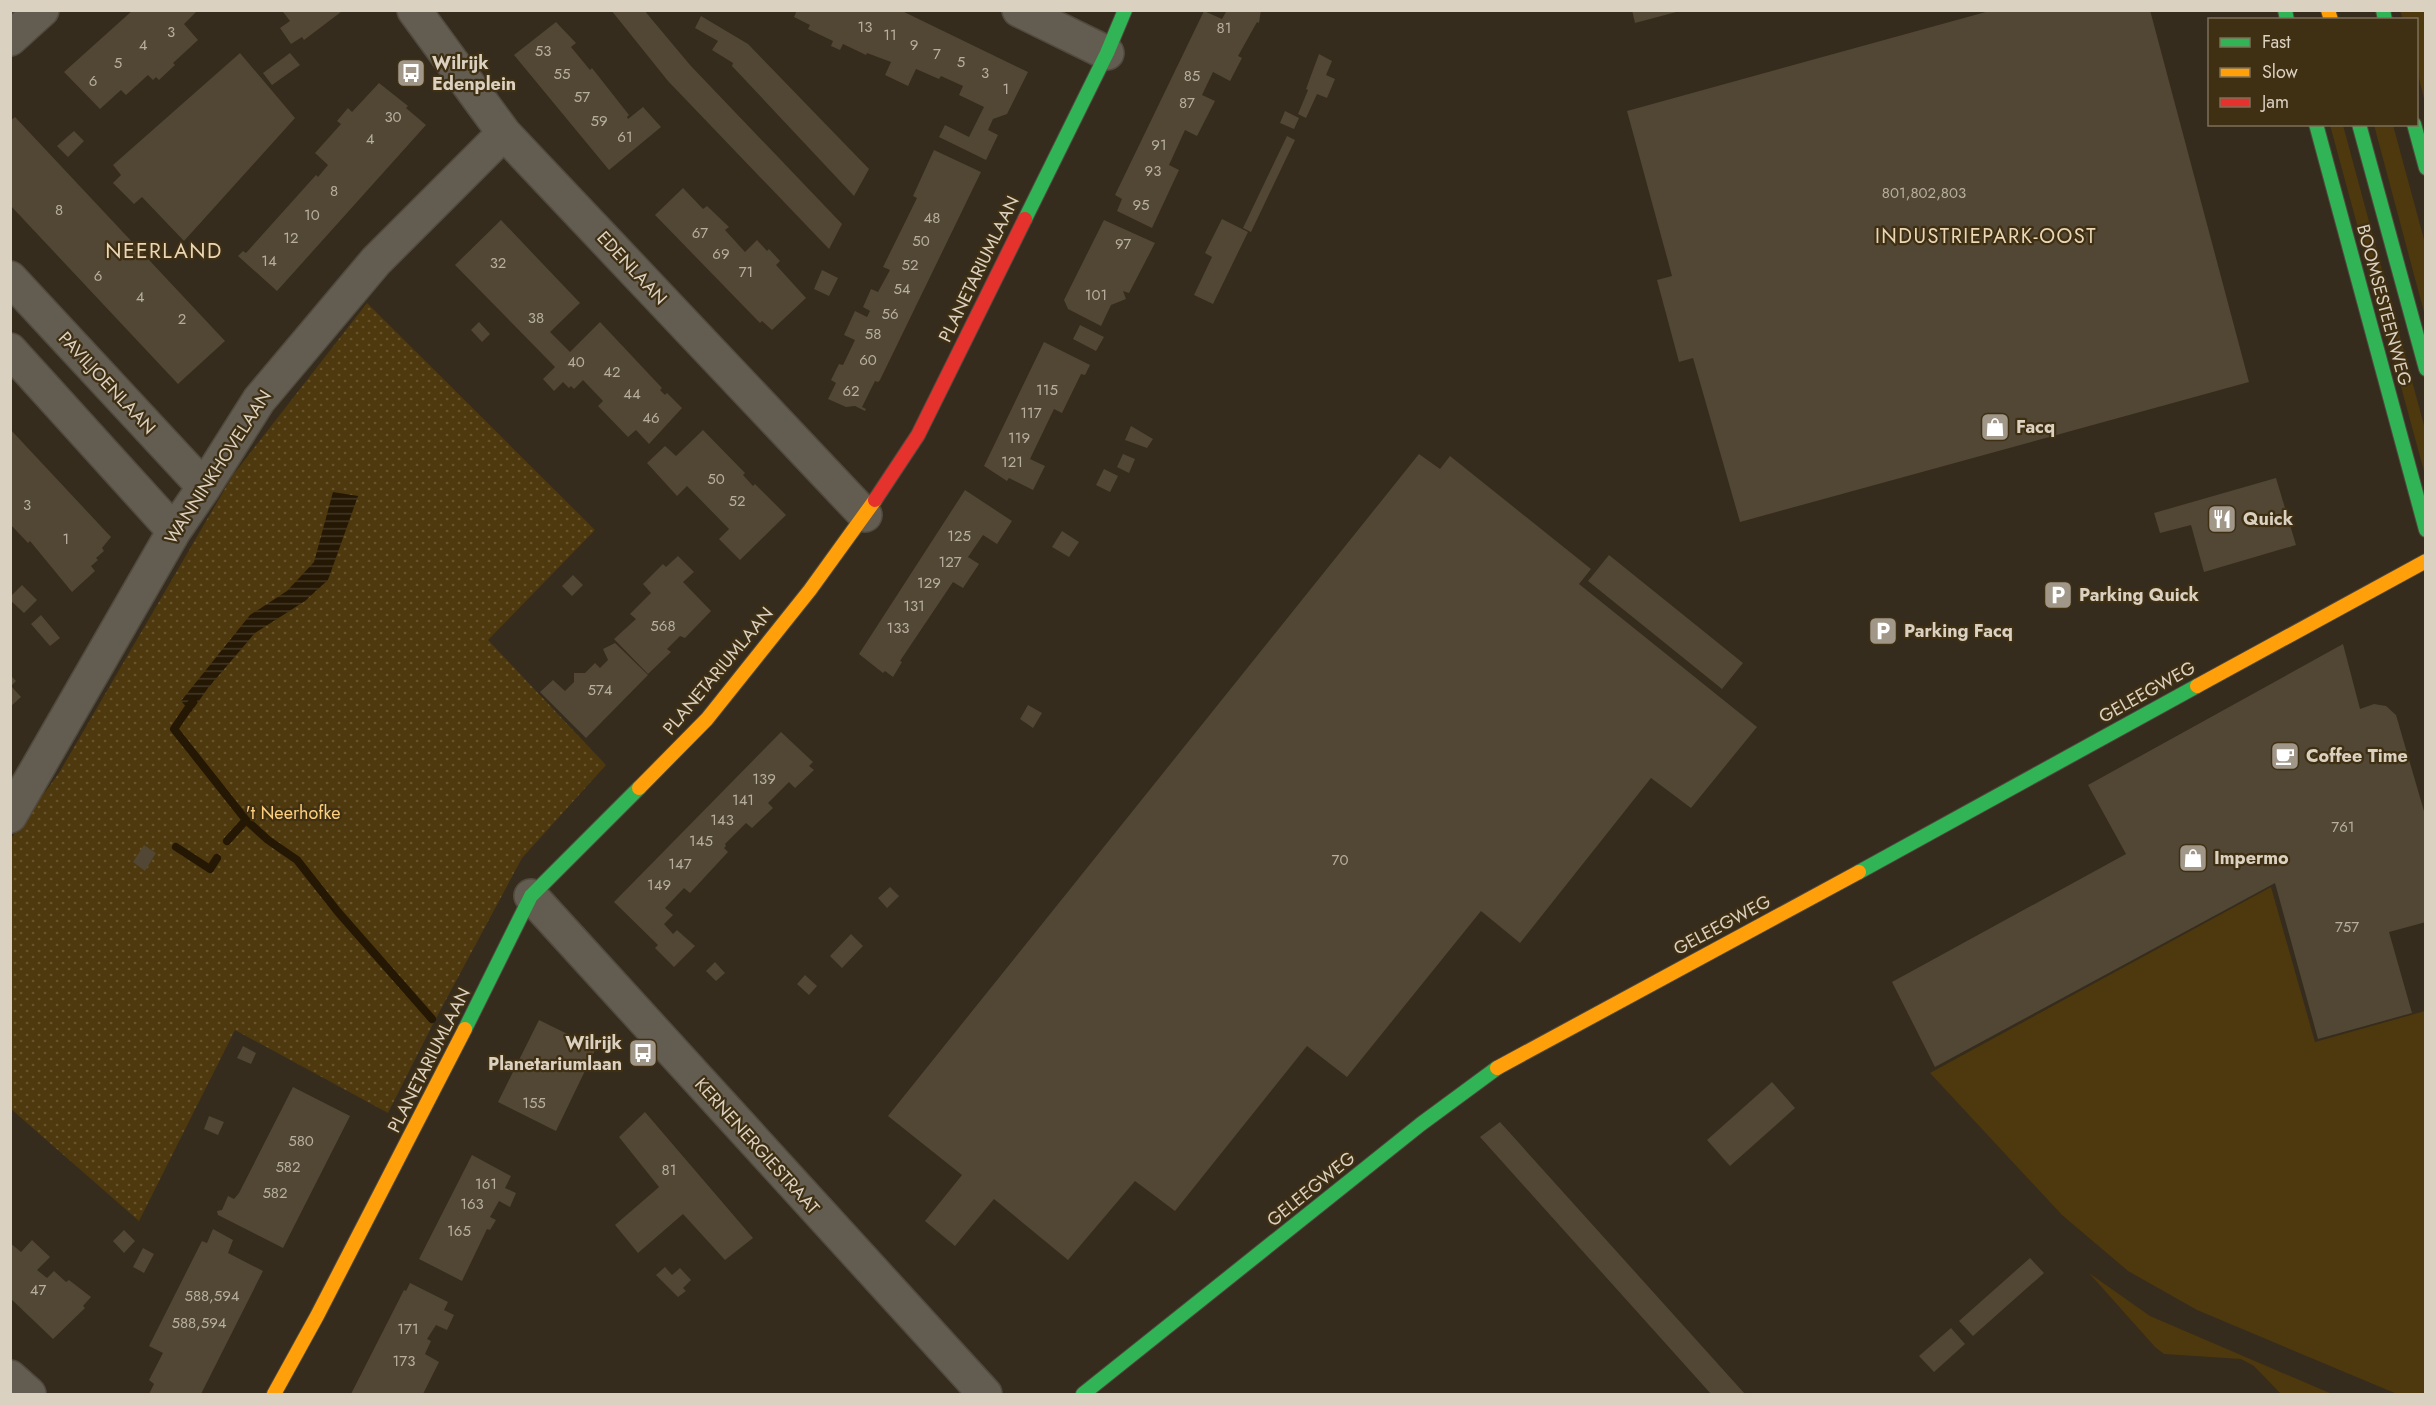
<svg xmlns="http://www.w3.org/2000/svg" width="2436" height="1405" viewBox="0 0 2436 1405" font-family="Jost,sans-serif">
	<defs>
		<pattern id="park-dots" width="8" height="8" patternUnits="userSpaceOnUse" patternTransform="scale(1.5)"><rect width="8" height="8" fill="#4e380d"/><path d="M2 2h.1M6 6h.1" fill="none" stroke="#67542e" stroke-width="1.8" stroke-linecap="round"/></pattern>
		<pattern id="water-rules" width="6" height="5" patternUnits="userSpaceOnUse" patternTransform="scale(1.5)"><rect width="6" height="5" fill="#241703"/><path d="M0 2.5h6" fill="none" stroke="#433826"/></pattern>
	</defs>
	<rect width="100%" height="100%" fill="#352c1d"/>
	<path fill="#4e380d" d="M2400,11H2425V103L2417,70L2416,20L2403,19Z
		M2330,125H2343L2425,429V475Z
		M2374,125H2393L2425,243V316Z
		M2271,887L2315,1042L2425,1011V1394H2397L2197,1310L2128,1271L2062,1215L1930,1073Z
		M2089,1273L2150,1316L2332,1394H2281L2254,1366L2241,1359L2164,1354L2155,1347Z"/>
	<path fill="url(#park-dots)" d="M367,303L595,530L488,640L606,765L522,858L433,1024L388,1113L235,1030L139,1221L11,1109L10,840L59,773L233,475Z"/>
	<path fill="url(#water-rules)" d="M333,492L358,496L328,580L305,601L255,633L208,688L191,712L181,701L250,615L287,591L314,562Z"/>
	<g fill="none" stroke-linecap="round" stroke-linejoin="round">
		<path stroke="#241703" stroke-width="8" d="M193,701L174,729L246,820L268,840L297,860L338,912L432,1019
			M227,841L246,820
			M176,847L210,869L217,858"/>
	</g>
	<path fill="#514734" d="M133,10H198L184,24L198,40L173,63L175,65L159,80L156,77L153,80L148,75L126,95L121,90L100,109L64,72Z
		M287,10H340L341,12L304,40L302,37L291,44L280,28L290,21L283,12Z
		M611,10H644L690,65L842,224L829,249L668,81Z
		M797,10H900L1028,72L1007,114L993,119L988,130L998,135L986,160L939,137L945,125L969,137L984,107L959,95L963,86L941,76L939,79L916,69L908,86L885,75L891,62L867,53L866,55L843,44L840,50L831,46L833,41L808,29L810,25L794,17Z
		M1227,10H1261L1259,23L1257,22L1238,56L1242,58L1230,81L1213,72L1202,95L1215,101L1197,136L1185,130L1169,165L1179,170L1152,228L1117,211L1122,199L1115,195L1204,11L1222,19Z
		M1632,10H1680V11L1635,23Z
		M1993,10H2150L2249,382L1740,522L1693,358L1679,362L1657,280L1672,276L1627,111Z
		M701,16L748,44L869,169L854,196L732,66L733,63L712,50L718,41L695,28Z
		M556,22L576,43L571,47L590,70L592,68L629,115L627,117L628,119L643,107L661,127L609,170L514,55Z
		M240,53L295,118L184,241L142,197L134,204L113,183L121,175L113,165Z
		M290,53L300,65L272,85L263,73Z
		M1319,54L1332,61L1326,75L1335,79L1327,98L1317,94L1306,118L1298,114L1308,90L1306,89Z
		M379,83L408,106L406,108L426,125L277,291L238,256L243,251L246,253L316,175L318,177L328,165L315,153L341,124L337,121L348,108L352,112Z
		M1285,111L1299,118L1294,129L1280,123Z
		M15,117L225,341L178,384L10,205V121Z
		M74,131L84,141L68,157L57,146Z
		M1287,136L1295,140L1251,232L1243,228Z
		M934,150L981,172L880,380L878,382L875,381L862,407L866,409L865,411L855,406L846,407L828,399L836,383L831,380L839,364L843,365L855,340L844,335L855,311L867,317L870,311L863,307L871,289L878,292L890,270L883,267L917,198L913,196Z
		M683,188L703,209L707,206L729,227L725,230L745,252L757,240L767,251L769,249L780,261L776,265L806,298L772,330L762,321L760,323L655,215Z
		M1222,219L1248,232L1213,304L1194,295L1212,257L1205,253Z
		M501,220L580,303L550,332L570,352L600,322L662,388L660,390L665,395L667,393L682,408L649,444L636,430L628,437L598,406L603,401L583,380L574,389L571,386L569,388L563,382L554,391L543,379L555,367L455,265Z
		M1104,220L1155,243L1129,293L1123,291L1126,299L1111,305L1101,326L1068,309L1064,300Z
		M822,270L838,278L829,296L814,289Z
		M479,322L490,334L482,342L471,330Z
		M1080,325L1104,337L1096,351L1073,339Z
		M1044,342L1090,365L1085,375L1081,374L1062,413L1054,409L1030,459L1045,466L1033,490L1009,478L1007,481L984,466Z
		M1131,426L1153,439L1147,448L1125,440Z
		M10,429L111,537L102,548L104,551L96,558L98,560L91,566L95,571L72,592L30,541L28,543L10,524Z
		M703,430L745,473L743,475L753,486L755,484L786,515L740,560L719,539L729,529L687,486L677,496L647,463L665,446L676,456Z
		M1123,454L1135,459L1129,473L1117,467Z
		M1419,454L1440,469L1450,456L1591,569L1579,584L1757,727L1691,808L1651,778L1520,943L1481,911L1347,1077L1307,1046L1175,1211L1135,1181L1068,1260L994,1199L955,1246L925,1221L962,1175L888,1116Z
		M1104,469L1118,476L1110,492L1096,485Z
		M2276,478L2296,545L2204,572L2191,525L2160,533L2154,513Z
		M965,490L1012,521L997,544L983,535L968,557L979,564L963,588L953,582L900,661L902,662L893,677L885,671L883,673L859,654Z
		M1062,531L1079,542L1069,557L1052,547Z
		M1609,555L1743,663L1722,689L1588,581Z
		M678,556L694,572L683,582L711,611L685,638L680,636L667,649L671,652L648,674L614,639L636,619L630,614L651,593L643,584L663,564L666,567Z
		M573,575L583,585L572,596L562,586Z
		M22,585L37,600L24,613L10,600V597Z
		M41,615L60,638L50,646L31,624Z
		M615,643L648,675L586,738L540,692L553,680L565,691L574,682V673H585L595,663L600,668L608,660L603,649Z
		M2343,644L2360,709L2374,704L2386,706L2396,715L2426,818V922L2389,932L2412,1013L2318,1039L2275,883L1935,1067L1892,982L2126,854L2088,785Z
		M10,675L16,681L11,686L21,697L10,707Z
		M1028,705L1042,713L1033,728L1020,719Z
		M781,732L813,762L809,766L814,770L795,788L789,782L768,803L773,808L752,828L746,823L725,844L726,846L724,848L728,852L690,893L684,888L665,908L673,915L664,924L673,934L677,930L695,946L674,967L655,948L658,945L614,902Z
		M144,845L156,853L145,871L133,862Z
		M890,887L899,896L887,908L878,898Z
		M851,934L863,946L842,968L830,956Z
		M715,962L725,973L716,981L706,971Z
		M805,975L817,986L809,995L797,984Z
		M539,1020L596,1048L556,1131L498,1102Z
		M243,1046L256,1053L251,1064L237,1058Z
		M1772,1082L1795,1108L1730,1166L1707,1140Z
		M293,1087L350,1116L283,1248L218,1215L217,1211L222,1210L228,1196L234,1199L239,1193Z
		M645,1112L753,1238L725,1260L683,1214L638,1253L615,1225L659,1187L619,1137Z
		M209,1116L224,1122L218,1135L204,1129Z
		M1500,1122L1745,1394H1711L1480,1137Z
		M472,1155L511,1176L505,1188L516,1193L510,1207L499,1201L490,1217L496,1220L490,1230L487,1229L462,1281L419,1259Z
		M213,1229L233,1240L228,1253L263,1271L201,1394H149L154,1384L149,1380L163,1353L149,1346L202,1241L207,1243Z
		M124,1230L135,1241L124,1253L113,1241Z
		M32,1240L50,1257L37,1270L47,1278L54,1271L66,1282L69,1280L91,1297L83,1306L85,1308L53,1339L10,1298V1243L21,1252Z
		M143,1248L154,1254L144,1273L133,1267Z
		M2030,1258L2044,1273L1973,1336L1959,1321Z
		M665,1267L672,1275L680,1268L691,1280L683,1288L686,1291L678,1297L656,1275Z
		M410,1283L448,1302L444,1310L454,1315L447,1330L436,1325L427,1339L431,1341L425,1354L439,1362L423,1394H351L404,1290L406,1291Z
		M1951,1328L1965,1344L1934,1372L1919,1356Z"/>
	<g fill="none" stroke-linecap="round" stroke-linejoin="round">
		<g stroke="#514a3e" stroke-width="36">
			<path id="street" d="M414,10L504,133L865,515
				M1019,10L1107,53
				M10,39L42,10
				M10,278L204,487
				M10,350L174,531
				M10,816L174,531L204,487L259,400L376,261L504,133
				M531,896L985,1394
				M10,1377L29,1394"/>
		</g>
		<g stroke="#514a3e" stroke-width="16">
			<path id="fast" d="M2285,10L2287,20
				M2383,10L2385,20
				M2316,124L2426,530
				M2359,124L2426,369
				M2414,124L2426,168
				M1025,219L1107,53L1125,10
				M1859,872L2197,686
				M465,1029L531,896L639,788
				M1083,1394L1421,1124L1497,1068"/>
		</g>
		<g stroke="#514a3e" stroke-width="16">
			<path id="slow" d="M2328,10L2331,20
				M2197,686L2426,561
				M639,788L707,719L810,590L875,500
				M1497,1068L1859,872
				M274,1394L317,1316L465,1029"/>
		</g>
		<g stroke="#514a3e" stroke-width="16">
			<path id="jam" d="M875,500L918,435L1025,219"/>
		</g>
		<use href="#street" stroke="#635c51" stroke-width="33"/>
		<use href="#fast" stroke="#30b455" stroke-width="14"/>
		<use href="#slow" stroke="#ff9f0a" stroke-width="14"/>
		<use href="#jam" stroke="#e5322d" stroke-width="14"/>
	</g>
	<defs>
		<g id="bus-square" transform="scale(1.5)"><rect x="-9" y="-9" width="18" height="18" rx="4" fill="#a19788" stroke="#3f2f13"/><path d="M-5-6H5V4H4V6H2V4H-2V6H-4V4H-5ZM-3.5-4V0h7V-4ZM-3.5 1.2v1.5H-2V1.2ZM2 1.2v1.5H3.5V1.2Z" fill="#fff"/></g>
		<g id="shop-square" transform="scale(1.5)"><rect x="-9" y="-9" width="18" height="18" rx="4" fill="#a19788" stroke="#3f2f13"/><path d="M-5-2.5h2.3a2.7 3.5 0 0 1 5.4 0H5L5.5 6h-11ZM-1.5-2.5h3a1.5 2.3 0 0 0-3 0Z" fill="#fff"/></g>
		<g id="restaurant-square" transform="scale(1.5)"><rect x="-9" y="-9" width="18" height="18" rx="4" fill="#a19788" stroke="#3f2f13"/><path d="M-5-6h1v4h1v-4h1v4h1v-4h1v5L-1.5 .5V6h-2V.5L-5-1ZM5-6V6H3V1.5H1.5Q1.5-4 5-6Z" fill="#fff"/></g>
		<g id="parking-square" transform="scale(1.5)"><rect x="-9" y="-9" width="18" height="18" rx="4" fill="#a19788" stroke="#3f2f13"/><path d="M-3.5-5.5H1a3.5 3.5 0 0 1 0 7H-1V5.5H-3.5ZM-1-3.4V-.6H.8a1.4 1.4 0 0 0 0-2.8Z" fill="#fff"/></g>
		<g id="cafe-square" transform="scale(1.5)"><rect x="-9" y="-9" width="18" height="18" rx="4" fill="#a19788" stroke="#3f2f13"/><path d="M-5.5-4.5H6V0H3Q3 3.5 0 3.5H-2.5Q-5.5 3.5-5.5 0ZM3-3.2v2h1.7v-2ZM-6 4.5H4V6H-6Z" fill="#fff"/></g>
	</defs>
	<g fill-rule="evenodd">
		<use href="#bus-square" x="411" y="73"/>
		<use href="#shop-square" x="1995" y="427"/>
		<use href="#restaurant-square" x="2222" y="519"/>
		<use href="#parking-square" x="2058" y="595"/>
		<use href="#parking-square" x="1883" y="631"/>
		<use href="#cafe-square" x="2285" y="756"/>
		<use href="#shop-square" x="2193" y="858"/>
		<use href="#bus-square" x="643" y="1053"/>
	</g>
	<g text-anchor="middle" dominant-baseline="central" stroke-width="4.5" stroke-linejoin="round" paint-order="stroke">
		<g font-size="15" fill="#b8ae9e">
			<text x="865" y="27">13</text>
			<text x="1224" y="28">81</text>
			<text x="171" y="32">3</text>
			<text x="890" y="35">11</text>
			<text x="143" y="45">4</text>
			<text x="914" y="45">9</text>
			<text x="543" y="51">53</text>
			<text x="937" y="54">7</text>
			<text x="961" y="62">5</text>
			<text x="118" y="63">5</text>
			<text x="985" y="73">3</text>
			<text x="562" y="74">55</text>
			<text x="1192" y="76">85</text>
			<text x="93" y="81">6</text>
			<text x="1006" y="89">1</text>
			<text x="582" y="97">57</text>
			<text x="1187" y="103">87</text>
			<text x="393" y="117">30</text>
			<text x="599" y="121">59</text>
			<text x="625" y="137">61</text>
			<text x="370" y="139">4</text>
			<text x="1159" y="145">91</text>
			<text x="1153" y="171">93</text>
			<text x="334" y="191">8</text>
			<text x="1924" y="193">801,802,803</text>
			<text x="1141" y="205">95</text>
			<text x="59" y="210">8</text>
			<text x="312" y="215">10</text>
			<text x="932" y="218">48</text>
			<text x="700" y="233">67</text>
			<text x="291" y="238">12</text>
			<text x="921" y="241">50</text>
			<text x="1123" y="244">97</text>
			<text x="721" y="254">69</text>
			<text x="269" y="261">14</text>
			<text x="498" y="263">32</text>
			<text x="910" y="265">52</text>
			<text x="746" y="272">71</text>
			<text x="98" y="276">6</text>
			<text x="902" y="289">54</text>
			<text x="1096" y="295">101</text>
			<text x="140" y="297">4</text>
			<text x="890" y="314">56</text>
			<text x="536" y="318">38</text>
			<text x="182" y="319">2</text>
			<text x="873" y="334">58</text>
			<text x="868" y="360">60</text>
			<text x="576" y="362">40</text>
			<text x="612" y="372">42</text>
			<text x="1047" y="390">115</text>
			<text x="851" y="391">62</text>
			<text x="632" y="394">44</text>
			<text x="1031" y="413">117</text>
			<text x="651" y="418">46</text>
			<text x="1019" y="438">119</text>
			<text x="1012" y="462">121</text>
			<text x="716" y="479">50</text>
			<text x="737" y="501">52</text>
			<text x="27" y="505">3</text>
			<text x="959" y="536">125</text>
			<text x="66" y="539">1</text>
			<text x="950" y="562">127</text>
			<text x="929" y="583">129</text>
			<text x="914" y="606">131</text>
			<text x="663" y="626">568</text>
			<text x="898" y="628">133</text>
			<text x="600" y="690">574</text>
			<text x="764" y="779">139</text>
			<text x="743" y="800">141</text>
			<text x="722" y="820">143</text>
			<text x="2343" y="827">761</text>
			<text x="701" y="841">145</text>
			<text x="1340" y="860">70</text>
			<text x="680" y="864">147</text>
			<text x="659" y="885">149</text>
			<text x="2347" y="927">757</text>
			<text x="534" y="1103">155</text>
			<text x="301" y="1141">580</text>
			<text x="288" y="1167">582</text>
			<text x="669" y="1170">81</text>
			<text x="486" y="1184">161</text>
			<text x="275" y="1193">582</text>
			<text x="472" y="1204">163</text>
			<text x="459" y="1231">165</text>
			<text x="38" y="1290">47</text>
			<text x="212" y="1296">588,594</text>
			<text x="199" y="1323">588,594</text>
			<text x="408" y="1329">171</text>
			<text x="404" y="1361">173</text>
		</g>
		<g font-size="18" font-weight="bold" fill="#dbd1c1" stroke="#3f2f13" text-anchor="start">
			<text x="432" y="63">Wilrijk<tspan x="432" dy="21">Edenplein</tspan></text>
			<text x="2016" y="427">Facq</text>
			<text x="2243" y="519">Quick</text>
			<text x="2079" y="595">Parking Quick</text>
			<text x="1904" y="631">Parking Facq</text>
			<text x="2306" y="756">Coffee Time</text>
			<text x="2214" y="858">Impermo</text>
			<text x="622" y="1043" text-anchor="end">Wilrijk<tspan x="622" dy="21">Planetariumlaan</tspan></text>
		</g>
		<g font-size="18" fill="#dbd1c1" stroke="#3f2f13">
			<text transform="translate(632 268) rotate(47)">EDENLAAN</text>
			<text transform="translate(979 269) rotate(-64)">PLANETARIUMLAAN</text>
			<text transform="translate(2384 305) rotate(75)">BOOMSESTEENWEG</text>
			<text transform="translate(107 383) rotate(47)">PAVILJOENLAAN</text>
			<text transform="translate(218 467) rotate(-57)">WANNINKHOVELAAN</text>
			<text transform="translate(718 671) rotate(-50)">PLANETARIUMLAAN</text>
			<text transform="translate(2147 692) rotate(-29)">GELEEGWEG</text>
			<text transform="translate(1722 925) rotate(-28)">GELEEGWEG</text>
			<text transform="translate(429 1060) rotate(-63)">PLANETARIUMLAAN</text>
			<text transform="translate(757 1146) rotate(48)">KERNENERGIESTRAAT</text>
			<text transform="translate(1311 1189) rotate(-39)">GELEEGWEG</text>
		</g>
		<g font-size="18" fill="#fdce7e" stroke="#3f2f13">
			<text x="293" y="813">'t Neerhofke</text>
		</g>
		<g font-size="20" letter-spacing="1.5" fill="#ebd7b6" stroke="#3f2f13">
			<text x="1986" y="236">INDUSTRIEPARK-OOST</text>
		</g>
		<g font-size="21" letter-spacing="1.5" fill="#ebd7b6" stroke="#3f2f13">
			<text x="164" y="251">NEERLAND</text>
		</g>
	</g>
	<rect width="2436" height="1405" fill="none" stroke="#dbd1c1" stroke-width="24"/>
	<rect x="2208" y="18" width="210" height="108" fill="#3f2f13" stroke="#7d7059" stroke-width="1.5"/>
	<rect x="2220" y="38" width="30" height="9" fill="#30b455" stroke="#7d7059" stroke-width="1.5"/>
	<text x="2262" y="48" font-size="18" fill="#dbd1c1">Fast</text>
	<rect x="2220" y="68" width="30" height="9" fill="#ff9f0a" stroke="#7d7059" stroke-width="1.5"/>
	<text x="2262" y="78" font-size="18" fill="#dbd1c1">Slow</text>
	<rect x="2220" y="98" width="30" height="9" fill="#e5322d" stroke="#7d7059" stroke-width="1.5"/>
	<text x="2262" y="108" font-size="18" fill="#dbd1c1">Jam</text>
</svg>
